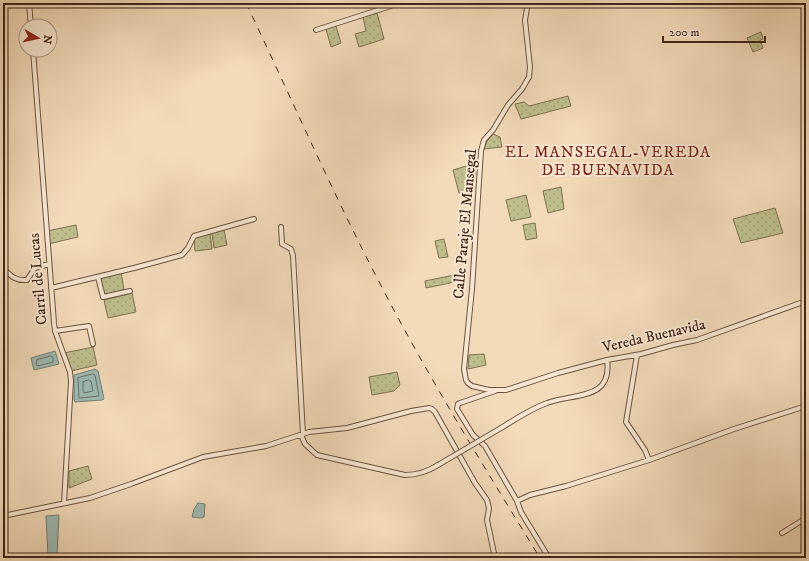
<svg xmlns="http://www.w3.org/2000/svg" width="809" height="561" viewBox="0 0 809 561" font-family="'IM FELL DW Pica',serif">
	<defs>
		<pattern id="garden-dots" width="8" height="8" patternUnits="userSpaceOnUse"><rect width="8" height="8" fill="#bebe8d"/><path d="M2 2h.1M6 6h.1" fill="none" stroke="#a4a379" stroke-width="1.8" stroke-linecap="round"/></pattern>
	</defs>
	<rect width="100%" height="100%" fill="#f3dab9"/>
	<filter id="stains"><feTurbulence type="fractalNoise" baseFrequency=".005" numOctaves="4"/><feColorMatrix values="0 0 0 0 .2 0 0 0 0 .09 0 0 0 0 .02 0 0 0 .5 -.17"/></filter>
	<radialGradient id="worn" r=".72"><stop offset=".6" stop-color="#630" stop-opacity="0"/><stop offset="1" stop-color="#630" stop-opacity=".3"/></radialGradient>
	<path fill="url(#garden-dots)" stroke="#7e7253" d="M377,13L384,39L359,47L355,34L366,31L363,17Z
		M336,26L341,43L331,47L326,29Z
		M761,32L763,39L760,40L763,48L753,52L747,38Z
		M568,96L571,106L521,119L515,104L524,102L529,106Z
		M493,134L500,137L502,147L484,149L487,141Z
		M476,163L474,189L459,193L453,170Z
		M561,187L564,209L548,213L543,191Z
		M526,195L531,217L511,221L506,200Z
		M775,208L783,233L741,243L733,219Z
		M535,223L537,238L526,240L523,225Z
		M76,225L78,237L48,244L47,231Z
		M224,230L227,245L214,248L212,233Z
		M210,234L212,249L195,251L194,238Z
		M444,239L448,257L439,258L435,241Z
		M121,272L124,290L103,296L99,278Z
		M464,273V280L426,288L425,281Z
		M132,293L136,312L108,318L104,300Z
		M93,347L97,365L71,371L64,353Z
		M484,354L486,365L468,369L469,355Z
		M397,372L400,385L394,391L372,395L369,377Z
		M88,466L92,479L69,488V471Z"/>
	<path fill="#9cbab4" stroke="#777f76" d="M55,351L59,364L34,370L31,358Z
		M95,369L98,371L104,399L102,400L75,402L74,400V375Z
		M198,503L205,504L204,517L202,518L192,517L194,509Z
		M59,515L57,556H48L46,516Z"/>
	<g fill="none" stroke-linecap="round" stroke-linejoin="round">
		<path stroke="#6e7066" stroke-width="1" d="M51,356L53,357V362L38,366L36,365L37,360Z
			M93,374L95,375L99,396L79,398L78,378Z
			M89,380L91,381L93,391L84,393L83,391V382Z"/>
		<g stroke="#6c5341" stroke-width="6">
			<path id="minor" d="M29,3L31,26
				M528,3L525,20L530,67L529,77L522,89L508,105L493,130L484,140L481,151L472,289L464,369L466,380L468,383L472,386L489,390H506L558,373L607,360L641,354L673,345L697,340L806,301
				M316,30L400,3
				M33,50L54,323L55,331L70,372L71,381L64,503
				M281,227L282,244L291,249L293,256L303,434
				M3,268C11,276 15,281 27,280L35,268L49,264
				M98,277L103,297L130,291
				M51,288L134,268L182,255L188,248L194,236L254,219
				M55,331L89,326L93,344
				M637,355L626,422L645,450L649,460L734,429L806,406
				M495,391L460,403L458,404L457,409L473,435L485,446L517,501
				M501,428C516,419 530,409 547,403C573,393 613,401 607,360
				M301,435L305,444L317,455L405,475C417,475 427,472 438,465
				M3,516L90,498L131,484L203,457L266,446L309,432L347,428L411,411L429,408L432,409L435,412L475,483L487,500L489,508L487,520L495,558
				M782,533L806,518
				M549,558L521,512L517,501L530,495L566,486L649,460"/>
		</g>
		<use href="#minor" stroke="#f7e7d2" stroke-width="4"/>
		<path stroke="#3f2619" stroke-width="1" stroke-dasharray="7 7" stroke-linecap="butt" d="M246,3C289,93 329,185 375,274C425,372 483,465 540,558"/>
		<g stroke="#6c5341" stroke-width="6" stroke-linecap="butt">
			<path id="minor-bridge" d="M438,465L501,428"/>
		</g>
		<use href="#minor-bridge" stroke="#f7e7d2" stroke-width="4"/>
	</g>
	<g text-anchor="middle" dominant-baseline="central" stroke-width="4" stroke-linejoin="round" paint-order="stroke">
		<g font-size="15" fill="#3f2619" stroke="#f7e7d2">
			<text transform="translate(465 224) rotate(-85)">Calle Paraje El Mansegal</text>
			<text transform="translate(38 279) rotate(-95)">Carril de Lucas</text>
			<text transform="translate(654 336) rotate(-13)">Vereda Buenavida</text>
		</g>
		<g font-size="16" letter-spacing="1" fill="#7a1f14" stroke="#f7e7d2">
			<text x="608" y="152">EL MANSEGAL-VEREDA<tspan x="608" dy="18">DE BUENAVIDA</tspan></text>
		</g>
	</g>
	<rect width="809" height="561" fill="none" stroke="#f3dab9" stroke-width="16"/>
	<rect x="4" y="4" width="801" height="553" fill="none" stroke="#3f2619" stroke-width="2"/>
	<rect x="8" y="8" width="793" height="545" fill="none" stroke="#3f2619"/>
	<g transform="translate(38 38) rotate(99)"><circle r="19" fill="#f7e7d2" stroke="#ad9a88"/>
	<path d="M0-3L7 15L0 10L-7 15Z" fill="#8f2418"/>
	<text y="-6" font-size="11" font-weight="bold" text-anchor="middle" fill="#3f2619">N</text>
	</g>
	<path d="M663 36v6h102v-6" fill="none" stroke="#3f2619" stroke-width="2"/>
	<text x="669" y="36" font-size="12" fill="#3f2619" stroke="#f7e7d2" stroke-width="3" paint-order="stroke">200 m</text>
	<rect width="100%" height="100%" filter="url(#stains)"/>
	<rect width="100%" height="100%" fill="url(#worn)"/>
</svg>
